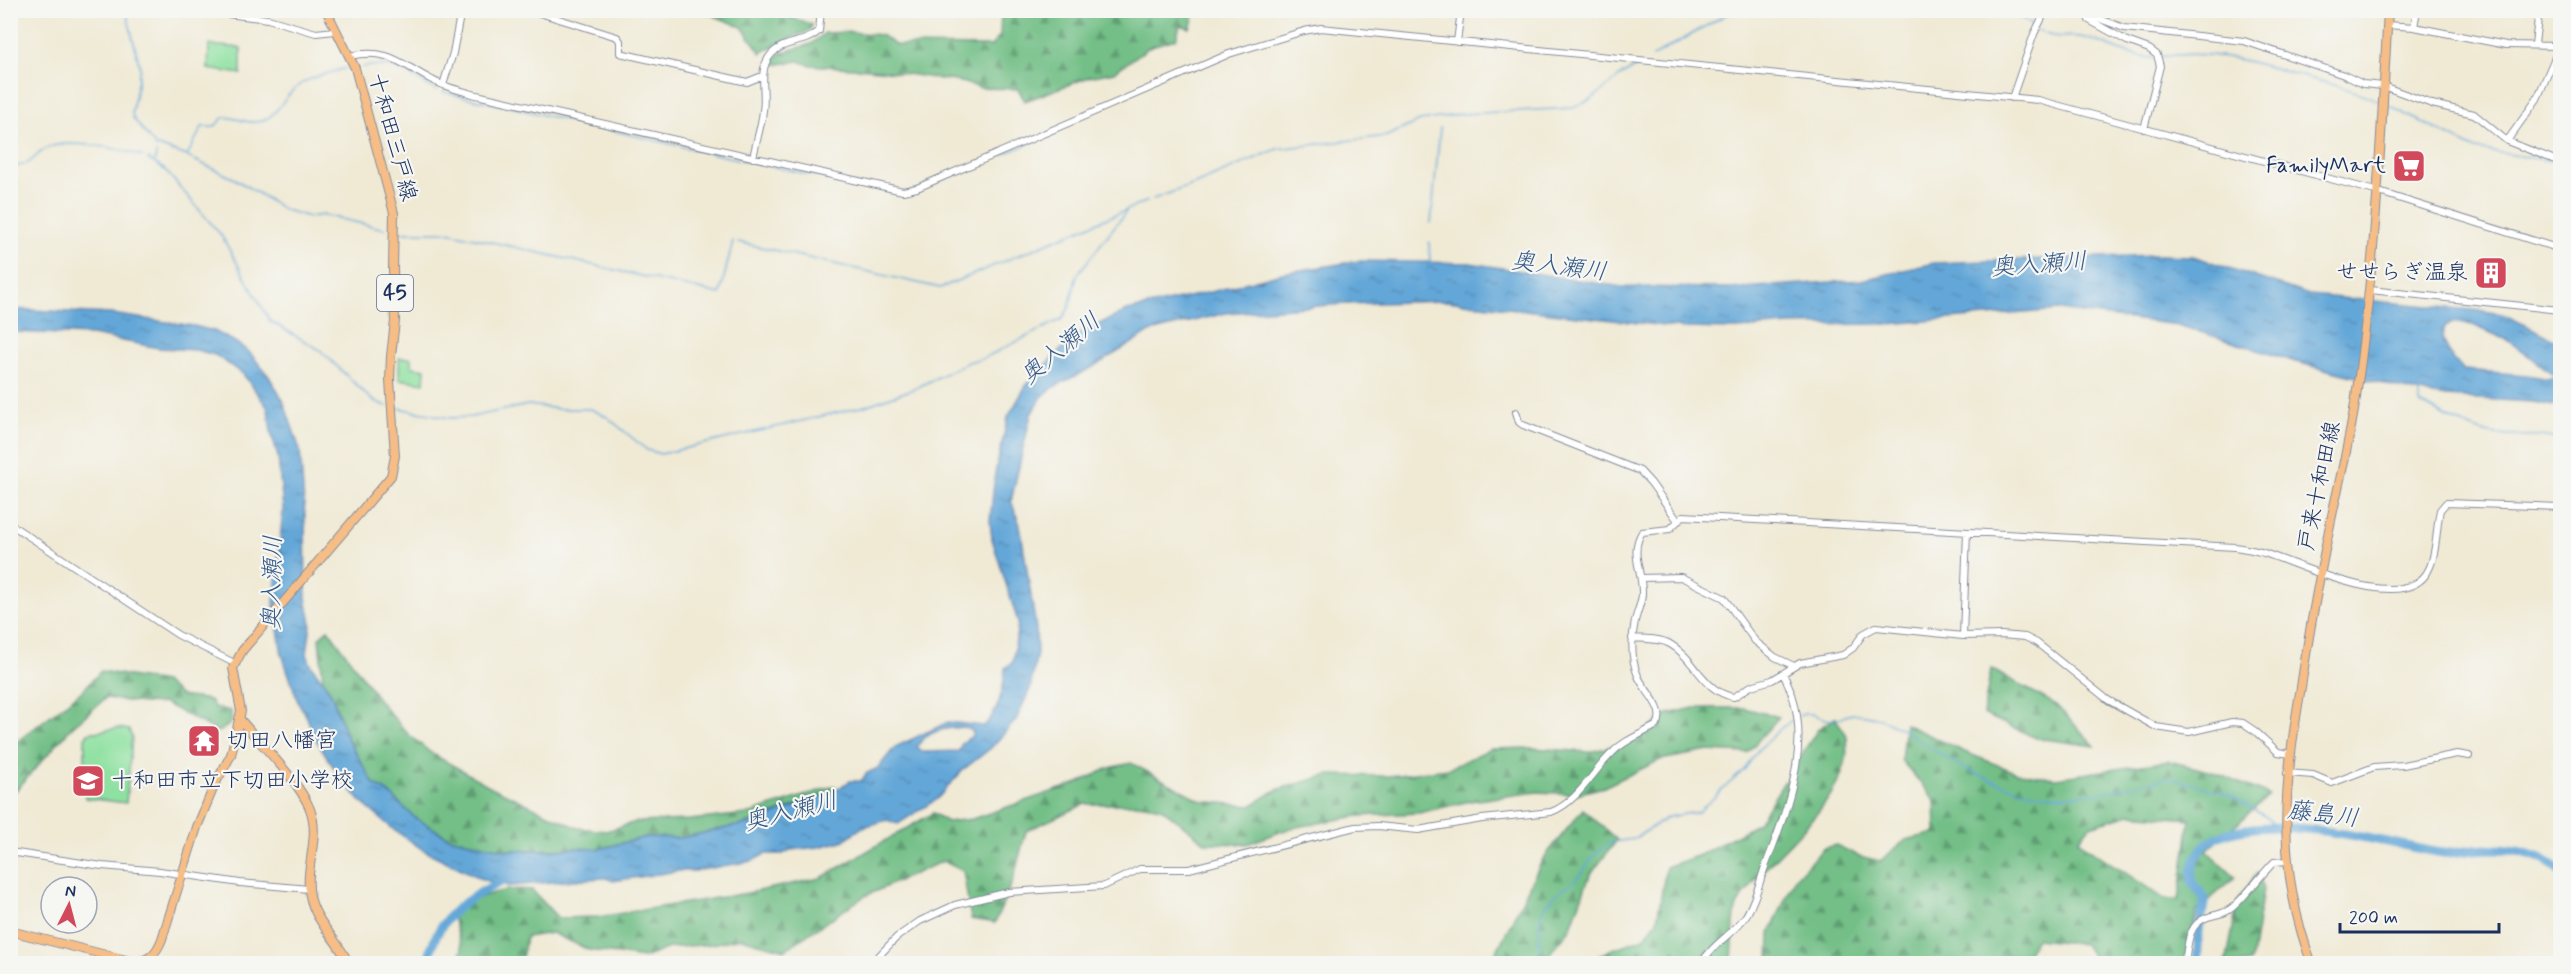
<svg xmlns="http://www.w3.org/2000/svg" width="2571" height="974" viewBox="0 0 2571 974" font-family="Mynerve,'Klee One',sans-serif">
	<defs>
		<pattern id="forest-firs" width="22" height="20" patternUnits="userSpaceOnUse" patternTransform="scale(1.5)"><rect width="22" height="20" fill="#73bf87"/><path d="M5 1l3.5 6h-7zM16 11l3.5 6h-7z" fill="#5e9c72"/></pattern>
		<pattern id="water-ripples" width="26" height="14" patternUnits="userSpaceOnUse" patternTransform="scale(1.5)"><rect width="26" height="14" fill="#64a7d8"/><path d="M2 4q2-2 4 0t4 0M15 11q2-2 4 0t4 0" fill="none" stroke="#5288b2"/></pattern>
	</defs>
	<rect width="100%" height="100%" fill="#f6f6f2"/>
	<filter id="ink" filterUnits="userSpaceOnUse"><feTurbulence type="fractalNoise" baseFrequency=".0167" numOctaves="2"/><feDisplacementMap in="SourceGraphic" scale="12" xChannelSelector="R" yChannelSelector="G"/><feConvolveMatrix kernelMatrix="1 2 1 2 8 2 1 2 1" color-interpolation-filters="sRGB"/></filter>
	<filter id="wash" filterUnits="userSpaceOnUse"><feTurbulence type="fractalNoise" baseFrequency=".008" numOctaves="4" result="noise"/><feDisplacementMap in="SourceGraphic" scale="24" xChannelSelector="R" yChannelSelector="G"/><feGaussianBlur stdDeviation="1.35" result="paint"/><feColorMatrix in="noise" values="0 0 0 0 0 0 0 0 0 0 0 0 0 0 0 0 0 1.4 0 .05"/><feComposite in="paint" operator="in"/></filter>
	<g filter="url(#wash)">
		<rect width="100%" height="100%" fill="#f0ead5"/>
		<path fill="url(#forest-firs)" stroke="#477772" stroke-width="1.5" fill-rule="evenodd" d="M1037,10L1059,15L1060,10L1196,11L1190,28L1180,25L1176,39L1151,46L1114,72L1089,77L1025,101L1018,89L981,88L961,82L880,70L810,65L799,61L772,65L773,60L780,53L811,44L825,33L851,32L881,35L896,45L991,46L1000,36L1001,12L1024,13V11Z
			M702,11H780V13L812,25L809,31L780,42L761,53L742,27Z
			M328,629L381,703L408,734L431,753L491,787L578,828L606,831L636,822L690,820L748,814L834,786L839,789L750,823L680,838L646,837L599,849L506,850L448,837L415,818L389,793L374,784L366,772L347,738L331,693L323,681L319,638Z
			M1991,669L2055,704L2095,746L2036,738L1983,714Z
			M101,671L164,682L181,696L210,700L214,707L231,711V723L219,732L164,703C152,706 121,700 106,698L73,726L11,796V746L82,691Z
			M1694,708H1744L1779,717L1747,753L1708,751L1660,760L1604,787L1576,794L1537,792L1470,801L1419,813L1358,816L1291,828L1247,844L1206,843L1161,808L1138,804H1085L1026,831L1013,880L995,923L971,919L963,871L943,861L865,896L785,950L741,938L712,944L669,948L644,958L589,950L552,933L526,937L521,963H456L462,949L452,914C474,897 504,886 532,890L558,918L598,917L748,893L821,878L933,813L947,822L972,819L1078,783L1109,768L1131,763L1202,801L1251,806L1276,790L1328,775L1389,776L1448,769L1490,749L1533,748L1589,752L1631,742L1668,714Z
			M1835,718C1839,724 1846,731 1847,738C1854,802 1767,854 1738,904C1731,917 1735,948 1731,963L1585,964L1610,950L1644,938L1657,921L1666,867L1700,855L1758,823L1818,729Z
			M1905,724L1967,753L2018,773L2056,778L2169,761L2213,772L2269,795L2207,851L2235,877L2197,911L2185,959L2180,963H2097L2085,944L2036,939L2021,963L1769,964L1770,933L1795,878L1824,848L1836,845L1859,856L1880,861L1906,840L1936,833L1935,800L1901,760ZM2130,814L2190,819L2179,900H2166L2078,841L2090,826Z
			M1583,809L1617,840L1590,875L1570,929L1550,953L1538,963H1491L1543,859Z
			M2257,873L2263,889L2251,963L2226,964L2238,901Z"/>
		<path fill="#8fe1a1" stroke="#558880" stroke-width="1.5" d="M209,45L241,48V74L208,69Z
			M399,358H411L412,367L425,369L424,383L399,379Z
			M118,728L129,730L132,737L126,803L85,798V738L88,733Z"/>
		<path fill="url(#water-ripples)" stroke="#406b9b" stroke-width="1.5" fill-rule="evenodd" d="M2157,255L2193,256L2309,295L2484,311L2505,315L2560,342V407L2533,402L2445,397L2412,391L2296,362L2178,325L2060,310L1888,324L1789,325L1738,329L1683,328L1446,301L1344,304L1226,313L1150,332L1093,367L1054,387L1042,397L1031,414L1011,501L1020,525L1036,628L1037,653L1030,689L1016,720L991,748L964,769L937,799L898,824L887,820L863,827L842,841L819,847L790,850L783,854H765L752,861L695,871H678L613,881L606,878L585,879L509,886L484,880L425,851L393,829L362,803L336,771L315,738L306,715L298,702L282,654L274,604L283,509L278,457L271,432L268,408L243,374L215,355L196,350L159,348L92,335L11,332L10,309L111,314L194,326L214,331L235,342L250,353L268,375L283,400L300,450L305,517L306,598L311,623L307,654L310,663L331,693L347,738L374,784L389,793L415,818L448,837L506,850L551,851L574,848L599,849L646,837L680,838L750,823L830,794L850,781H861L867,773L878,768L895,747L948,722L984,726C999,711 1004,689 1005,668L1013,662L1018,622L992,539L990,521L995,473L1008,417L1027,384L1058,352L1082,332L1127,311L1219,290L1282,273L1359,261L1470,263L1622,287L1742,288L1862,280L1934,263ZM2455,322L2473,325L2507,340L2556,376L2548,379L2527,375L2464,370L2453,360L2442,338L2445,326ZM963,727L973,731L972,736L962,743L959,751L923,752L917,747C926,731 946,728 963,727Z"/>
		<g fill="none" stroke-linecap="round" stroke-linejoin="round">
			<path stroke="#64a7d8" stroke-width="1.5" d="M126,10L140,68L132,112L133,118L157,148
				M1997,10L2018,16L2035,27
				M2038,30C2054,41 2067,34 2085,38C2107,43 2130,58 2154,58
				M1652,57L1734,10
				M2159,57C2209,48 2253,62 2301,76C2328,83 2355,90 2381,102
				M363,67C402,61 406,76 437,90
				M443,92L746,161
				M2385,104L2476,149L2551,161
				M158,146L187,156L202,127H214L224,117C234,117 246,123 256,122C277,120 283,96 298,86C312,76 330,73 346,68
				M188,157L235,179L285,210L309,217L324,215L385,229
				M148,159L165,170L221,235L270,321L320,350L372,400L387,406
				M155,161L156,153
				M761,164L905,195L1049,135
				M10,167C37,164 29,158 47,148C67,138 122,149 142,156
				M1153,199L1195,184L1277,149L1387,136L1420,121L1462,114L1573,108L1592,99L1623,74L1638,66
				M1431,223L1440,128
				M401,232H448L720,294L733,241
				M738,242L940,288L1148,201
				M1429,242L1430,262
				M2420,393V403C2437,413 2472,430 2490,434C2513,439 2538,431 2560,441
				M398,408L450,418L471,417L528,405L559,409H591L607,417L647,450L661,454L865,406L916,388L968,362L982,359L1062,319L1069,308L1077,275L1128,209
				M1799,716C1813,709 1821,721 1834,720C1841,719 1848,713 1856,714C1890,714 1925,746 1953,762C1976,775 2004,786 2030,792C2074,802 2123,788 2166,778L2176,779L2229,795L2266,817L2277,827
				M1521,964L1539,951L1540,916L1542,910L1555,895L1576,880L1597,852L1612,842L1634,839L1668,817L1698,812L1744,770L1758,750L1780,729L1795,718"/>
			<path stroke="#64a7d8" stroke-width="9" d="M428,964C435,913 469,899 509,877
				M2197,964L2199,930L2205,899L2192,882C2187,784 2391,846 2443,853C2452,854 2464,851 2474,850C2505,847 2536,850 2560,871"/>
		</g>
	</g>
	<g filter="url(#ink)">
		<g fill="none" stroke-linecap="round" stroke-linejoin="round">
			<g stroke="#868c9a" stroke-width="8">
				<path id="minor" d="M195,10L268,19L316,33L335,31
					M530,10L617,37L620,41V53L747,82L762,76
					M2076,10L2124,28L2244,41L2344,75L2363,84L2383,86L2432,104L2474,114L2507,141L2560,162
					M2089,20L2127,41L2149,49L2157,55L2160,66L2144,129
					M2387,25L2414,27L2506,45L2560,46
					M2414,27L2417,10
					M1457,42L1461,10
					M2535,44L2539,10
					M349,56C390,48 399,63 432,80C444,87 459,90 472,94L903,191L917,188L1229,54L1304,31L1321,28L2038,100L2379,192L2560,249
					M443,85L453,53L461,10
					M2012,98L2034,34L2046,10
					M2507,141L2537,99L2560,46
					M753,158C756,142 761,127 763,111C767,89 755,66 776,50C788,40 805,44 819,31L821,10
					M2370,290L2560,310
					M1516,412L1519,422L1523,425L1640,471L1651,483L1678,521
					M10,524L178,635L234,663
					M1641,578L1681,577L1724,598L1755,641L1775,657L1794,666
					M1963,636L1967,532
					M1632,638C1644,639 1660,638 1670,644C1695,658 1703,692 1734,697L1751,686L1772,680L1800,663L1843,655L1853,648L1863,634L1876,627L1963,636L2001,635L2025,637L2037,643L2108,700L2156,727L2189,732L2232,722L2243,723L2255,731L2278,752L2290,754
					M2287,773L2313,775L2332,783L2374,767L2403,765L2457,754L2469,756
					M10,852L102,866L160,871L240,883L309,889
					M871,964L897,937L920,921L955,905L1009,892L1104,886L1140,869H1189L1355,827L1378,826L1418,830L1482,819L1551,812C1578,802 1592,772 1612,753C1624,740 1642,734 1657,725C1667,709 1644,691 1638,676C1631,659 1631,640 1635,621C1637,612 1641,604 1642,595C1643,571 1629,553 1642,532L1670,529L1683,516L2235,547C2246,549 2256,550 2267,554C2301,565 2407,617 2429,569C2437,553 2436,528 2440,510L2446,503L2560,507
					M1701,964C1712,944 1732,935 1745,917C1755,903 1759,883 1765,867C1788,807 1817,734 1783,674
					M2185,964C2188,945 2187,924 2208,917C2218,914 2225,914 2233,907C2248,894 2260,876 2274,862L2287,861"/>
			</g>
			<g stroke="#868c9a" stroke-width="10">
				<path id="major" d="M239,718C260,744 298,779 310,809C321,838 304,867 310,896C315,922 338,940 349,964
					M10,931L130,961C147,963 156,955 162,939L197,827L215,784L231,755L241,711L233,668L242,651L391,476L395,456L390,380L391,356L395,321L393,269L394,213L355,68L326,10
					M2312,964C2275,866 2284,787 2301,687C2309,633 2319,579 2330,525C2339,482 2350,440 2356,397C2375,268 2381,140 2388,10"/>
			</g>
			<use href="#minor" stroke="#fff" stroke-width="6"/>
			<use href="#major" stroke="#f6be86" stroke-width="8"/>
		</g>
	</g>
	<defs>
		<g id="supermarket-square" transform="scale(1.725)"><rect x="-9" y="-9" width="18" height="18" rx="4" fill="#d1495b" stroke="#f6f6f2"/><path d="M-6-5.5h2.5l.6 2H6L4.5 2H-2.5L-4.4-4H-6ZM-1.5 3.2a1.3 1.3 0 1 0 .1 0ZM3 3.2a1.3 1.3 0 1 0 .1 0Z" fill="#fff"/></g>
		<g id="building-square" transform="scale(1.725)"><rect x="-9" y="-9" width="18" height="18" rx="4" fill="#d1495b" stroke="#f6f6f2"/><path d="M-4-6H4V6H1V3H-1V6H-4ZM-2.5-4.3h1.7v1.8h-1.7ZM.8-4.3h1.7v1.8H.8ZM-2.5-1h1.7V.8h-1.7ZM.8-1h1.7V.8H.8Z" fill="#fff"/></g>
		<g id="temple-square" transform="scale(1.725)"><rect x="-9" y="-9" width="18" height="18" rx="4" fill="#d1495b" stroke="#f6f6f2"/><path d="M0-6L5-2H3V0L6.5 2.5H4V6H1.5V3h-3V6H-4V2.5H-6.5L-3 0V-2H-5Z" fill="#fff"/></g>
		<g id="school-square" transform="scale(1.725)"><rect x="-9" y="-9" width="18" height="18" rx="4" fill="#d1495b" stroke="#f6f6f2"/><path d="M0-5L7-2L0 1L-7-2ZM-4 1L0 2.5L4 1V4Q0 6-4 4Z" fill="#fff"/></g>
	</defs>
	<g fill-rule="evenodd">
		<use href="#supermarket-square" x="2409" y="166"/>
		<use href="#building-square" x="2491" y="273"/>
		<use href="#temple-square" x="204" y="741"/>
		<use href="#school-square" x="88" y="781"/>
	</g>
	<g text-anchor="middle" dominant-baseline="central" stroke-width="4.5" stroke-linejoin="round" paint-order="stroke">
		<rect fill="#f6f6f2" stroke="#5d6b8a" stroke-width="1.5" x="377" y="275" width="36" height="36" rx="4.5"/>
		<g font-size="21" font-weight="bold" fill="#1b2f5e">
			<text x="395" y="293">45</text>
		</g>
		<g font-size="22" fill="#1b2f5e" stroke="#f6f6f2">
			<text transform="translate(392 137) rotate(75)">十和田三戸線</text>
			<text transform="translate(2320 486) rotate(-78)">戸来十和田線</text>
		</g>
		<g font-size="22" fill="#1b2f5e" stroke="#f6f6f2" text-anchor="end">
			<text x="2386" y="166">FamilyMart</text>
			<text x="2468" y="273">せせらぎ温泉</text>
			<text x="227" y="741" text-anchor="start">切田八幡宮</text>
			<text x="111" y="781" text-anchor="start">十和田市立下切田小学校</text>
		</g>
		<g font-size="24" font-style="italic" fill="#355989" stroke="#f6f6f2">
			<text transform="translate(2039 265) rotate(-4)">奥入瀬川</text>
			<text transform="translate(1559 267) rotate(7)">奥入瀬川</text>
			<text transform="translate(1061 349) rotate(-40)">奥入瀬川</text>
			<text transform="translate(273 583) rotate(-89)">奥入瀬川</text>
			<text transform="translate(791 812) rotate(-14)">奥入瀬川</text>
			<text transform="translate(2323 815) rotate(7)">藤島川</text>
		</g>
	</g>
	<rect width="2571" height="974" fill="none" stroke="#f6f6f2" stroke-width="36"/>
	<g transform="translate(69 905) rotate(6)"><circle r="28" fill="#f6f6f2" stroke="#9ea6b7" stroke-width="1.5"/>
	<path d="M0-4.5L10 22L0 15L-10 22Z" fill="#d1495b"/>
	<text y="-9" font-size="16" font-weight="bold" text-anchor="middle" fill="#1b2f5e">N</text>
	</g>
	<path d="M2340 923v9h159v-9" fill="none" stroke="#1b2f5e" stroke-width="3"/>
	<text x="2349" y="923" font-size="18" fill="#1b2f5e" stroke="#f6f6f2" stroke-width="4.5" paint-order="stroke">200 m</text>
</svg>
